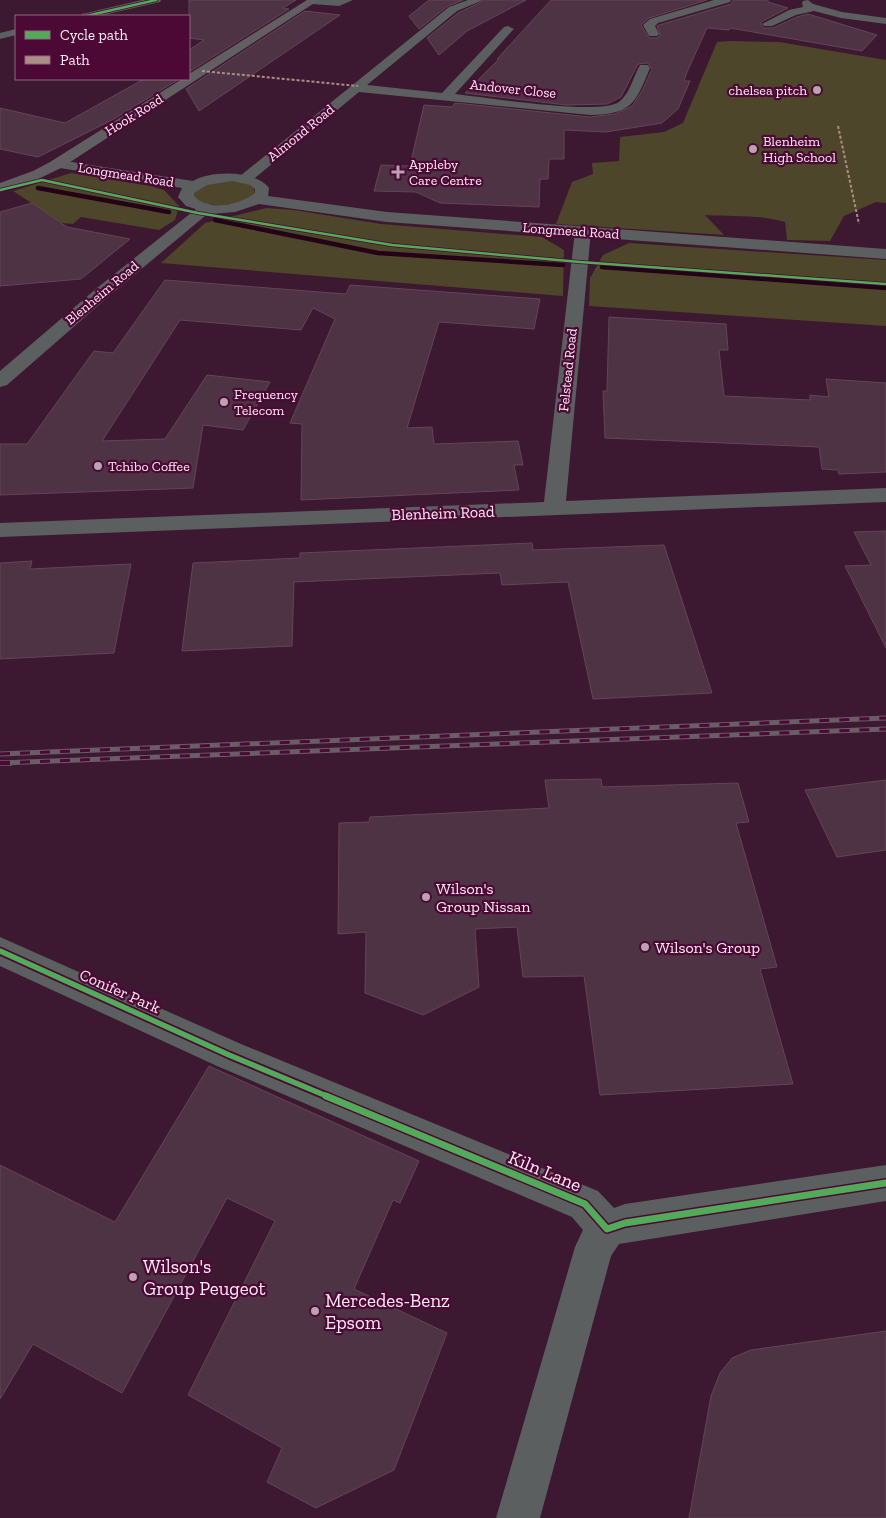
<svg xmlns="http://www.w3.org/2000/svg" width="886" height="1518" viewBox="0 0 886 1518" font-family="'Zilla Slab',serif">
	<rect width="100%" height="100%" fill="#3d1831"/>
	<path fill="#4d462a" d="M729,41L779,42L886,60V203L876,202L844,216L830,241L787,240L785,222C759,214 732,217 705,215L724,235L556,224L572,182L593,174L592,163L619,161L620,137L664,132L683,123L717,42Z
		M71,173L150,186L164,190L179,206L175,220L159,230L81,217L73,224L62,223L13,191Z
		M225,179L246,182L254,188L255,194C233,208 219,207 194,201L192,190L196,187Z
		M266,208L294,210L381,224L542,237L564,250L563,296L161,263L205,223Z
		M629,243L886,260V326L589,306L590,278L603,255Z"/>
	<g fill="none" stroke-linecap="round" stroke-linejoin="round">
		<path stroke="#240218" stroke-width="4.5" d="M38,188L169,212
			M215,220L378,253L563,265
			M602,267L886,288"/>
	</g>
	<path fill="#4d3343" stroke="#644558" d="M189,0H296L283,8L289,9L189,72V50L204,40L189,38Z
		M429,0H463L448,6L419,29L409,16Z
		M485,0H526L467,31L439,55L427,38L458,13Z
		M551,0H707L649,18L641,25L649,38H657L660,35L657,26L659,25L731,4L733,0H768V2L788,8L761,22V25L764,28H773L797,17L808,14L877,35L862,51L730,28L729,30L707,28L687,72L684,81H690L678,109L662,123L606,132L564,130V159H549L548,179H540L539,207L440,203L416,192L374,191L381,165L410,166L424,105L452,107L455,103L590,117L615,114L632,106L642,91L652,69L648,63L638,64L621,97L607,104L566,105L465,93L499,59H497Z
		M305,11L340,15L199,111L186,89Z
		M144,79H179L114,119L38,157L0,149V108L65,123Z
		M32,203L67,227L130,239L81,279L0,286V212Z
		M165,280L346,294L350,285L540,299L534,329L439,322L407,428L432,427L434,444L518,441L523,465H514L519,490L301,500L302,424L290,423L335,319L313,308L301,330L180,320L102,441L165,439L207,375L270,382L243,430L203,425L193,488L0,495V444H27L94,351L113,353Z
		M609,317L726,324L728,350H719L724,396L810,400V395L829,397L826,379L886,383V472L839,474L838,470L822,469L819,447L605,438L603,391H607Z
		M886,531V648L845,566L871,565L854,532Z
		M532,543L533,550L664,545L712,693L593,699L568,582L502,585L500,573L294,582L292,646L182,651L193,563L300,558V553Z
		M32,561L30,569L131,564L114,653L0,659V563Z
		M601,779L602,787L738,783L749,822L736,823L777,967L760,969L793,1084L600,1095L584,976L523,977L517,927L475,929L479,987L423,1015L365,993L366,932L338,934L339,823L369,822L370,817L549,808L545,780Z
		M886,780V850L837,857L805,790Z
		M209,1066L419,1161L400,1203L393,1200L354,1289L447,1333L394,1470L316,1508L267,1482L282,1448L188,1395L275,1221L227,1198L122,1393L33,1344L0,1399V1165L115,1222Z
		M886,1331V1518H689L711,1396L720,1373L732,1358L751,1350Z"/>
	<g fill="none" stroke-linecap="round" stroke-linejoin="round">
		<path fill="#5c5f5f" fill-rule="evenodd" d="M142,0H161L160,2L99,16H80L82,14Z
			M307,0H353L339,6L312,4L308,3Z
			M468,0H483L457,11L367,85L442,93L504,27L508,26L514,29L512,31L455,94C484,97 599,116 619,102C630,94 633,77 640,65H648L650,68C635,104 632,114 590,115L359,92L250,182H240L238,179L240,176L449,7Z
			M714,0H731L730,2L658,23L655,26L659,34L657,36H649L643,25L650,19Z
			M808,0L813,4L842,12L886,18V24L841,18L814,11L796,15L772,26H764L762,24L789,10L803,7L802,3L803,1Z
			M16,29V35L0,39V33Z
			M206,203L211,205L214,208L211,211L109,296L7,385L0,387V371L97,288L201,205Z
			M583,226L589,228L591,231L566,501L886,488V502L0,537V523L544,502L575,231L577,228Z
			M0,937L241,1044L598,1191L614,1208L625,1204L886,1165V1201L619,1244L611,1256L540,1518H496L575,1247L583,1230L572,1217L217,1066L0,966Z"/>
		<path fill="#5c5f5f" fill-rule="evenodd" d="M59,160L193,181C211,170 256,170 269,188L268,196L387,212L886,249V259L387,222L259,204L235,212L211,214L186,206L178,197L182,188L54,167L52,164L54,161ZM232,181L250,185L255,189V193C240,205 208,212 194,196V193L207,185Z"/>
		<path fill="#615f62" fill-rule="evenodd" d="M307,0H319L61,168L34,181L0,192V183L33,171L50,162L182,79H189V74Z"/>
		<g stroke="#6a5d67" stroke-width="5">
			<path id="rail-far1" d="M0,754L886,718
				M0,763L886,729"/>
		</g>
		<g stroke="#6a5d67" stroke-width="6">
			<path id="rail" d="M0,763H10"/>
		</g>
		<use href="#rail-far1" stroke="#4c0936" stroke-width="3" stroke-dasharray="10" stroke-linecap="butt"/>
		<use href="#rail" stroke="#4c0936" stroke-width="4.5" stroke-dasharray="12" stroke-linecap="butt"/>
		<path stroke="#ac8f84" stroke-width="2" stroke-dasharray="3 2" stroke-linecap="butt" d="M202,71L358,86
			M838,126L859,224"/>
		<g stroke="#4c0936" stroke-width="4">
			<path id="cycleway-far2" d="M86,16L156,0
				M0,190L42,180L198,213L392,245L580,262L886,284"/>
		</g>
		<g stroke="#4c0936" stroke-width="9">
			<path id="cycleway-far1" d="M0,951L229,1055L329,1097"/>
		</g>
		<g stroke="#4c0936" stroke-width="10">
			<path id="cycleway" d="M326,1096L585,1204L607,1229L625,1223L886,1183"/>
		</g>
		<use href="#cycleway-far2" stroke="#51ab58" stroke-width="2.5"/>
		<use href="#cycleway-far1" stroke="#51ab58" stroke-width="5.5"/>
		<use href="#cycleway" stroke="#51ab58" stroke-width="7"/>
	</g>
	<g fill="#baa2b0" stroke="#4c0936" stroke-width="2">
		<circle cx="817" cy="90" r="5"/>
		<circle cx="753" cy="149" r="5"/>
		<path d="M395.5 164.5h5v5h5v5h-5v5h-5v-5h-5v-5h5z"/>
		<circle cx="224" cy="402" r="5"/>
		<circle cx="98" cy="466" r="5"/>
		<circle cx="426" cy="897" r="5"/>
		<circle cx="645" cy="947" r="5"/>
		<circle cx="133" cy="1277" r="5"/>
		<circle cx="315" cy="1311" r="5"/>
	</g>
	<g text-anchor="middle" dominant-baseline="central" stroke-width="4.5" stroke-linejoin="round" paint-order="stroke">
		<g font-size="14" fill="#fdecf4" stroke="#4c0936">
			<text transform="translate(513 89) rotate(6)">Andover Close</text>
			<text transform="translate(134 115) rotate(-32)">Hook Road</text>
			<text transform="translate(301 133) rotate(-39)">Almond Road</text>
			<text transform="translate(126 175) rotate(9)">Longmead Road</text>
			<text transform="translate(571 231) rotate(4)">Longmead Road</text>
			<text transform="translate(102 293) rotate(-40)">Blenheim Road</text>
			<text transform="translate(568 370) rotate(-84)">Felstead Road</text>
		</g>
		<g font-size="14" fill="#fdecf4" stroke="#4c0936" text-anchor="start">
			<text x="807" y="90" text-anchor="end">chelsea pitch</text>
			<text x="763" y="141">Blenheim<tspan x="763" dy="16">High School</tspan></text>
			<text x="409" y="164">Appleby<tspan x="409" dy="16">Care Centre</tspan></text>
			<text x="234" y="394">Frequency<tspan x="234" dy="16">Telecom</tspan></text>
			<text x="108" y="466">Tchibo Coffee</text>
		</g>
		<g font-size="16" fill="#fdecf4" stroke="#4c0936">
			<text transform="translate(443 513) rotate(-2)">Blenheim Road</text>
			<text transform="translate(120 991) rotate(24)">Conifer Park</text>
		</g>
		<g font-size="16" fill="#fdecf4" stroke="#4c0936" text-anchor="start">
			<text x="436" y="888">Wilson's<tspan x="436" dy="18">Group Nissan</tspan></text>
			<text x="655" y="947">Wilson's Group</text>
		</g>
		<g font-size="19" fill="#fdecf4" stroke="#4c0936">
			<text transform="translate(545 1171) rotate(23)">Kiln Lane</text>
		</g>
		<g font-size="19" fill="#fdecf4" stroke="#4c0936" text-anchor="start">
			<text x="143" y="1266">Wilson's<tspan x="143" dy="22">Group Peugeot</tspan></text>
			<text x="325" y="1300">Mercedes-Benz<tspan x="325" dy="22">Epsom</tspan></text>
		</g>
	</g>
	<rect x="15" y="15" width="175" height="65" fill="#4c0936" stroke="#936482"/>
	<rect x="25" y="31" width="25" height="8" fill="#51ab58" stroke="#936482"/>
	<text x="60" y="40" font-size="15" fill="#fdecf4">Cycle path</text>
	<rect x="25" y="56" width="25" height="8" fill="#ac8f84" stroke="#936482"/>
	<text x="60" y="65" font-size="15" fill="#fdecf4">Path</text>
</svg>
